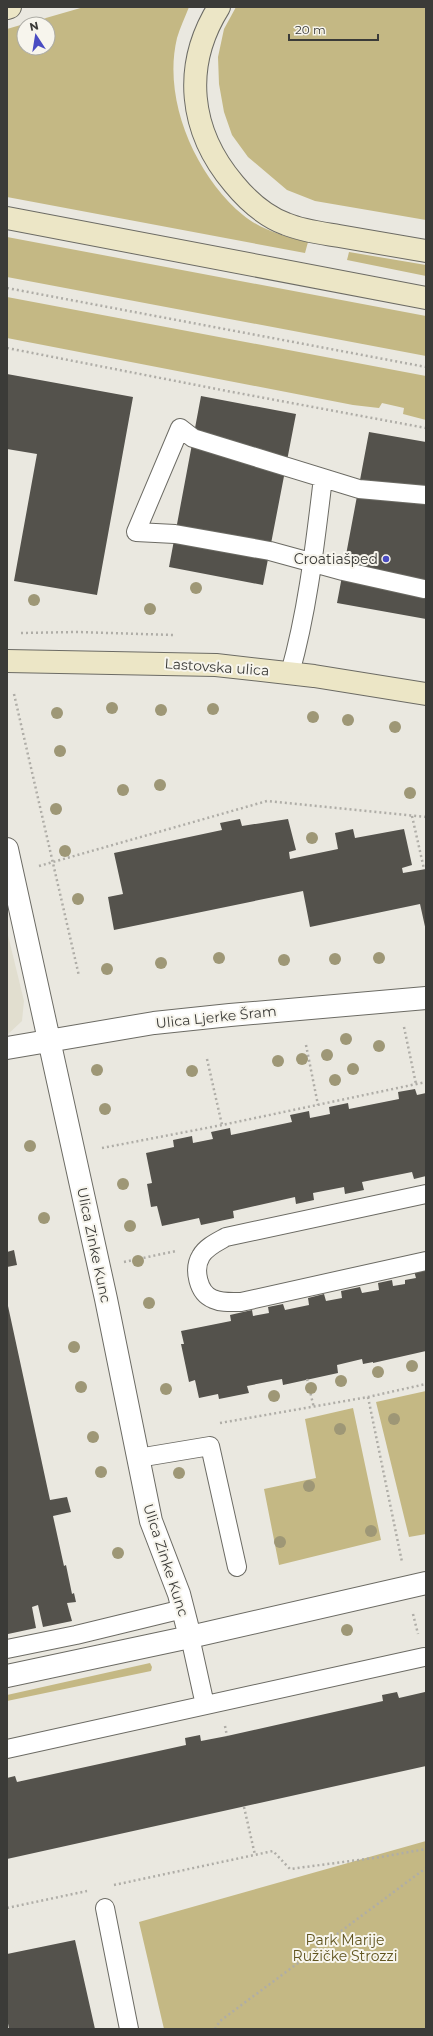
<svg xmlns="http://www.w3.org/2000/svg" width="433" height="2036" viewBox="0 0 433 2036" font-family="Montserrat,sans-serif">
	<rect width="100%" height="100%" fill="#eae8e0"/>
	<path fill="#e1decf" d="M7,931L24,1001L22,1021L7,1035Z"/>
	<path fill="#c4b884" d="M84,7H189C185,17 180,28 177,38C162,100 196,176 243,215C261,230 286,237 308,242L305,253L7,197V29L24,24V48H48V24H25Z
		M236,7H426V220L315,201L287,190L248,157L232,135L224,112L219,84L218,57L224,29Z
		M7,237L426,316V356L7,277Z
		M349,252L426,265V276L347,260Z
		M7,297L426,376V420L403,414L404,408L382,403L379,408L353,405L7,338Z
		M426,1391V1534L409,1537L376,1402Z
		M353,1408L381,1540L279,1565L264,1489L316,1478L305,1419Z
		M150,1663L152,1667L151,1671L7,1701V1695Z
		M426,1841V2029H164L139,1922Z"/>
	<path fill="#54524c" d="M7,374L133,397L97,595L14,581L37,454L7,449Z
		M201,396L296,414L263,585L169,567Z
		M369,432L426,442V619L337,603Z
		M240,819L242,826L288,819L296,850L289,852L290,859L338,849L335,833L353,829L355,838L404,829L412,865L402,868L403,873L426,869V931L420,904L310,927L303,891L114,930L108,897L123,894L114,853L222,830L220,823Z
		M415,1089L417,1095L426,1093V1176L414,1179L412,1172L362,1182L364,1190L345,1194L344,1187L313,1193L314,1200L296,1204L295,1197L233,1211L234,1218L201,1225L199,1218L162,1226L157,1206L151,1207L147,1184L152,1183L146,1153L174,1147L173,1140L192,1136L193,1143L213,1139L211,1132L230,1128L231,1135L292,1122L290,1115L309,1111L310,1118L330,1114L329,1107L348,1103L349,1109L399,1099L398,1092Z
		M14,1250L17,1265L7,1267V1252Z
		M426,1269V1351L373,1363V1362L363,1364L362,1359L337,1365L338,1373L283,1385L282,1379L247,1386L249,1393L219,1399L218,1394L199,1398L195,1380L189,1382L181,1344H184L181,1331L231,1321L230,1315L252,1310L253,1316L269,1313L268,1307L283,1304L285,1310L309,1305L308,1298L324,1294L326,1301L342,1298L341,1291L360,1287L362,1293L379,1290L378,1283L392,1280L393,1286L405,1284V1280L416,1278L414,1271Z
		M8,1306L50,1500L67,1497L71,1512L53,1516L64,1566L66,1565L72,1594L74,1593L76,1602L67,1603L72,1621L43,1627L38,1605L32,1607L36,1628L8,1634Z
		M397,1692L399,1698L425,1692L426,1766L7,1859V1778L15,1776L17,1782L186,1745L185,1738L200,1735L201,1741L227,1736L383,1701L382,1695Z
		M75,1940L95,2029H9L7,2018V1954Z"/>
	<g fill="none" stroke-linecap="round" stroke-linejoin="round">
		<g stroke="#6c6b64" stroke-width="20">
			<path id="lane" d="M424,589L343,571L270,551L175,534L136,532L180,428L193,438L359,489L426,495
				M290,673C308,609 315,544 323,478
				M426,1194L226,1237C217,1242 206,1247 201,1256C193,1269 198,1293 213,1299C222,1303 231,1302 241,1302L426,1261
				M138,1458L210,1446L237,1567
				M190,1637L205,1705
				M7,1649L76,1635L183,1609
				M7,1749L424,1657
				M105,1908L129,2029"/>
		</g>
		<g stroke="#6c6b64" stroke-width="24">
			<path id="street" d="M7,849L106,1299L151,1521L179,1594L190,1637
				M7,1048L154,1023L230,1015L426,998
				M7,1676L190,1637L426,1583"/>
		</g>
		<g stroke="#6c6b64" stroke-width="24">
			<path id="secondary" d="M219,7C182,66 189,131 234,184C248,201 265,216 286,224C303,231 321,233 339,236C368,241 397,246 426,251
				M7,8L10,7
				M7,218L426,298
				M7,661L216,665L314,676L426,694"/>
		</g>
		<path stroke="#afada7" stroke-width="2.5" stroke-dasharray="2 3" stroke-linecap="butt" d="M7,288L426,367
			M7,348L227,391L426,428
			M21,633L77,632L174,635
			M14,694L79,976
			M412,816L424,869
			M39,866L267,801L426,817
			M404,1027L416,1084
			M306,1045L318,1105
			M207,1059L222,1125
			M102,1148L222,1125L426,1082
			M124,1262L176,1251
			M307,1379L314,1408
			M368,1397L402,1562
			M220,1423L368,1397L426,1384
			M413,1614L418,1634
			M225,1726L227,1736
			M244,1807L255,1855
			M114,1885L273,1851L290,1869L381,1857L426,1849
			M7,1908L87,1891
			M215,2029L220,2021L426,1868"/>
		<use href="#lane" stroke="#fff" stroke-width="18"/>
		<use href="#street" stroke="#fff" stroke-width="22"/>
		<use href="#secondary" stroke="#ece6c6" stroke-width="22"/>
	</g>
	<g fill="#9e9776">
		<circle cx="196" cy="588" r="6"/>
		<circle cx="34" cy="600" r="6"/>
		<circle cx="150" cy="609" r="6"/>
		<circle cx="112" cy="708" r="6"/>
		<circle cx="213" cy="709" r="6"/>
		<circle cx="161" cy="710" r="6"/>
		<circle cx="57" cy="713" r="6"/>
		<circle cx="313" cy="717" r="6"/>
		<circle cx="348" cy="720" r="6"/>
		<circle cx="395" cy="727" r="6"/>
		<circle cx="60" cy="751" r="6"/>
		<circle cx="160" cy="785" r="6"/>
		<circle cx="123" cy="790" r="6"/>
		<circle cx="410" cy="793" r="6"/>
		<circle cx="56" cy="809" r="6"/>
		<circle cx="312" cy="838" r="6"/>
		<circle cx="65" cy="851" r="6"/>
		<circle cx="78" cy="899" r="6"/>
		<circle cx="219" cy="958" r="6"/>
		<circle cx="379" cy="958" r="6"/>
		<circle cx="335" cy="959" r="6"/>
		<circle cx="284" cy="960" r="6"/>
		<circle cx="161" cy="963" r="6"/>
		<circle cx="107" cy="969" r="6"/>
		<circle cx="346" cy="1039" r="6"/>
		<circle cx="379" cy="1046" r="6"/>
		<circle cx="327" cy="1055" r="6"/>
		<circle cx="302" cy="1059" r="6"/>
		<circle cx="278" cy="1061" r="6"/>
		<circle cx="353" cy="1069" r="6"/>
		<circle cx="97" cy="1070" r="6"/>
		<circle cx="192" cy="1071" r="6"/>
		<circle cx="335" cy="1080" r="6"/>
		<circle cx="105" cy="1109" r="6"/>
		<circle cx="30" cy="1146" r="6"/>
		<circle cx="123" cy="1184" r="6"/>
		<circle cx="44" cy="1218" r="6"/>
		<circle cx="130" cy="1226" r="6"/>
		<circle cx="138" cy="1261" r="6"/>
		<circle cx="149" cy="1303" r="6"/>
		<circle cx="74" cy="1347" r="6"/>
		<circle cx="412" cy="1366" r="6"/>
		<circle cx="378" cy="1372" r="6"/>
		<circle cx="341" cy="1381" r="6"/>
		<circle cx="81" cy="1387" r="6"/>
		<circle cx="311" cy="1388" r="6"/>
		<circle cx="166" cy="1389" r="6"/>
		<circle cx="274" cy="1396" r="6"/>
		<circle cx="394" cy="1419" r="6"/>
		<circle cx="340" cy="1429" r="6"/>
		<circle cx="93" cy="1437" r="6"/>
		<circle cx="101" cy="1472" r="6"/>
		<circle cx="179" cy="1473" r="6"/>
		<circle cx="309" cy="1486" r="6"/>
		<circle cx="371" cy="1531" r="6"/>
		<circle cx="280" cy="1542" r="6"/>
		<circle cx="118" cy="1553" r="6"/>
		<circle cx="347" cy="1630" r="6"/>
	</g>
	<circle fill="#4a4cc2" stroke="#f7f5ed" stroke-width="1.5" cx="386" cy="559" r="4"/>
	<g text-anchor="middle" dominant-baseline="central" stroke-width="4" stroke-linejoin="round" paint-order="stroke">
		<g font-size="14" fill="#3b3b38" stroke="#f7f5ed" text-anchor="end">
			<text x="378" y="559">Croatiašped</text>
		</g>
		<g font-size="14" fill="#3b3b38" stroke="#f7f5ed">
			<text transform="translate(217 667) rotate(4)">Lastovska ulica</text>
			<text transform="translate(216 1017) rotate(-6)">Ulica Ljerke Šram</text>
			<text transform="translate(94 1245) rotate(78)">Ulica Zinke Kunc</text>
			<text transform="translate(166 1560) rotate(72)">Ulica Zinke Kunc</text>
		</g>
		<g font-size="14" fill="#60541f" stroke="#f7f5ed">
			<text x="345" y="1940">Park Marije<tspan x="345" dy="16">Ružičke Strozzi</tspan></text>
		</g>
	</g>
	<rect width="433" height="2036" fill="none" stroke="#3b3b38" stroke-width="16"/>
	<g transform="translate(36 36) rotate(348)"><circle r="19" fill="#f7f5ed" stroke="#acaba5"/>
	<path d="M0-3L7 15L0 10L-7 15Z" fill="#4a4cc2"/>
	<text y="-6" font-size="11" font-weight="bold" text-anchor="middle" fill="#3b3b38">N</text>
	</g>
	<path d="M289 34v6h89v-6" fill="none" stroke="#3b3b38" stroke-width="2"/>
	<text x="295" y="34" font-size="12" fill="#3b3b38" stroke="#f7f5ed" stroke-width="3" paint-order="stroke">20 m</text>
</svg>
